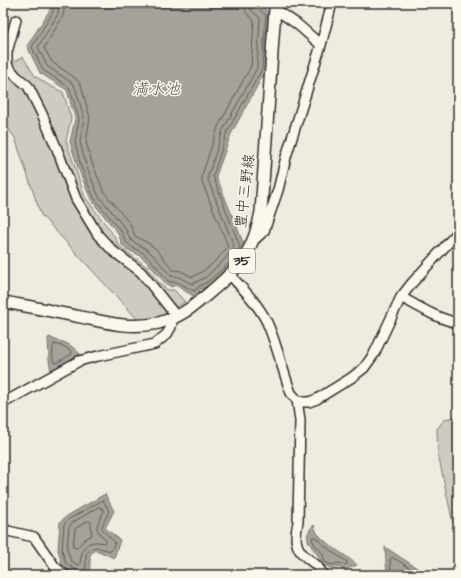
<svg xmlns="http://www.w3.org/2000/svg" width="461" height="578" viewBox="0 0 461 578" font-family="'Architects Daughter','Klee One',sans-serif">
	<rect width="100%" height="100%" fill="#eeebe0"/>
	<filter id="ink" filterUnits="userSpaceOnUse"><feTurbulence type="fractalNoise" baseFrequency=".025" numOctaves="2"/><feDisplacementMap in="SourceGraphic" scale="8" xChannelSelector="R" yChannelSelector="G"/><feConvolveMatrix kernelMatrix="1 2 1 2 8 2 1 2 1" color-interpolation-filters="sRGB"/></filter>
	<g filter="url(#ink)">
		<path fill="#cecbc2" stroke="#7c7b76" d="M23,57L35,76L50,86L63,92L71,118L66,141L85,197L115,237L118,245L146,266L160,284L168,290H174L185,302L158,318L139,321L41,215L15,138L3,121V68Z
			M455,417H458V536L452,519L438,454L437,429L445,419Z"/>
		<path fill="#a4a29a" stroke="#74726e" d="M50,3H256L270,13L266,70L231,134L216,176L245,247L233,264L211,285L199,290L201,294L195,297L175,285L172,287L166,284L147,262L139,255L130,251L122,245L118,233L91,200L78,168L70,142L75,119L67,90L40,73L27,46L50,10Z
			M50,337C55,341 61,341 66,343C72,346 76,350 80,354L51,371L49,360L48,338Z
			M105,494L114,511L105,528L120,540L114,558L101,552L95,550L90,555V570L86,575H77L63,567L58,550L60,522L67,516Z
			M314,525C315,528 316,532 318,534C329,547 345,554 357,565L344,570L339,567L332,569L327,566L321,567L319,564L321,561C316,548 298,540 314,525Z
			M385,547L420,570L429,571L432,575H387Z"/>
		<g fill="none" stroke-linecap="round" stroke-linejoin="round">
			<path stroke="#5b5b57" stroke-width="1" d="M54,3L53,12L32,47L43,70L69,87L70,89L79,119L75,142L81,167L94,198L121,231L126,242L133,248L142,252L150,259L168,281L171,282H177L194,291H195L198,287L209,281L230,262L240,247L213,176L227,132L262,69L266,15L256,7L255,3
				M59,3L58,14L38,47L47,66L72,83L75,87L84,118L80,142L86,165L98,195L125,228L130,239L135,243L145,248L153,255L171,276L179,277L192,284L206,277L226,258L234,246L208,180V176L223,130L257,68L260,18L251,10L250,3
				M65,3L63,16L44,48L52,62L75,78L81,85L90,118L86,142L92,163L104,192L130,224L135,236L148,243L157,250L173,270L181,271L192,277C206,271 219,259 228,246L202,182V175L218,127L251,66L254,21L246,12L244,3
				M54,344L65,347L71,351L72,354L56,363H54C52,359 52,349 54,344Z
				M99,507L102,508L104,511C97,526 92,528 106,540V542L104,543C86,539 82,547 80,564L78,565L71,561L67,549L69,527L72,523Z
				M88,521H90L91,522V529L92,535L85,539L77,548H75L73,547L75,529Z
				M313,537H315L331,551L346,561L347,562V564L344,565L339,563L332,565L325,562L323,554L314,544L312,539Z
				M78,575L77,570L66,564L62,550L64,524L69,519L103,500L109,511C101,530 97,526 114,541L115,543L111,551L96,547L92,548L86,554V568L83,572V575
				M391,575L390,559L392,557L418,573L426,575"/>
			<g stroke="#2b2b2b" stroke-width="12">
				<path id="minor" d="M275,9L297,24L321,45
					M16,20L7,52V65L16,76L28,86L42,114L57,149L76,199L98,235L113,251L141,272L176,316
					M253,241L264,231L278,190L286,157L321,45L332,3
					M230,275C245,291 261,307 269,327C278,349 283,372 291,393L297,400L303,402H309L317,399L351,378L364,368L374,354L401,297L412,283L458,232
					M401,297C419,307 438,319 458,323
					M297,400L300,420L298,522C295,536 294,548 306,557C309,560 313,562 316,565C319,568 321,572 324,575
					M3,403L79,361L98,356L155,344L167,334L171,327L173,318
					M3,528L8,531L34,537L55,567L65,575"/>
			</g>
			<g stroke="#2b2b2b" stroke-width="14">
				<path id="major" d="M3,302C29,306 55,312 81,317C109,323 130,329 159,323C164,321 169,320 173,318C189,311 202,299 215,288C243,264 254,248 261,212L275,9L274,3"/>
			</g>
			<use href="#minor" stroke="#fbf7ec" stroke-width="9"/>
			<use href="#major" stroke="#fbf7ec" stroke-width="11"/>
		</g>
	</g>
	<g text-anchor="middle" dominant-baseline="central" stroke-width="3" stroke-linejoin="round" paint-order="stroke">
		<rect fill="#fbf7ec" stroke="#696865" stroke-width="1" x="229" y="249" width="26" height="24" rx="3"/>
		<g font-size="14" font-weight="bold" fill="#2b2b2b">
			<text x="242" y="261">35</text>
		</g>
		<g font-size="15" fill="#2b2b2b" stroke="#fbf7ec">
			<text transform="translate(245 191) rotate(-83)">豊中三野線</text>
		</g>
		<g font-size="16" font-style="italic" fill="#555552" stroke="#fbf7ec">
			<text x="156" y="89">満水池</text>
		</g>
	</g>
	<rect width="461" height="578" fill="none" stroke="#fbf7ec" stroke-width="16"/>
	<rect x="8" y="8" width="445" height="562" fill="none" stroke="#2b2b2b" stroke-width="1.5" filter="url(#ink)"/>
</svg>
